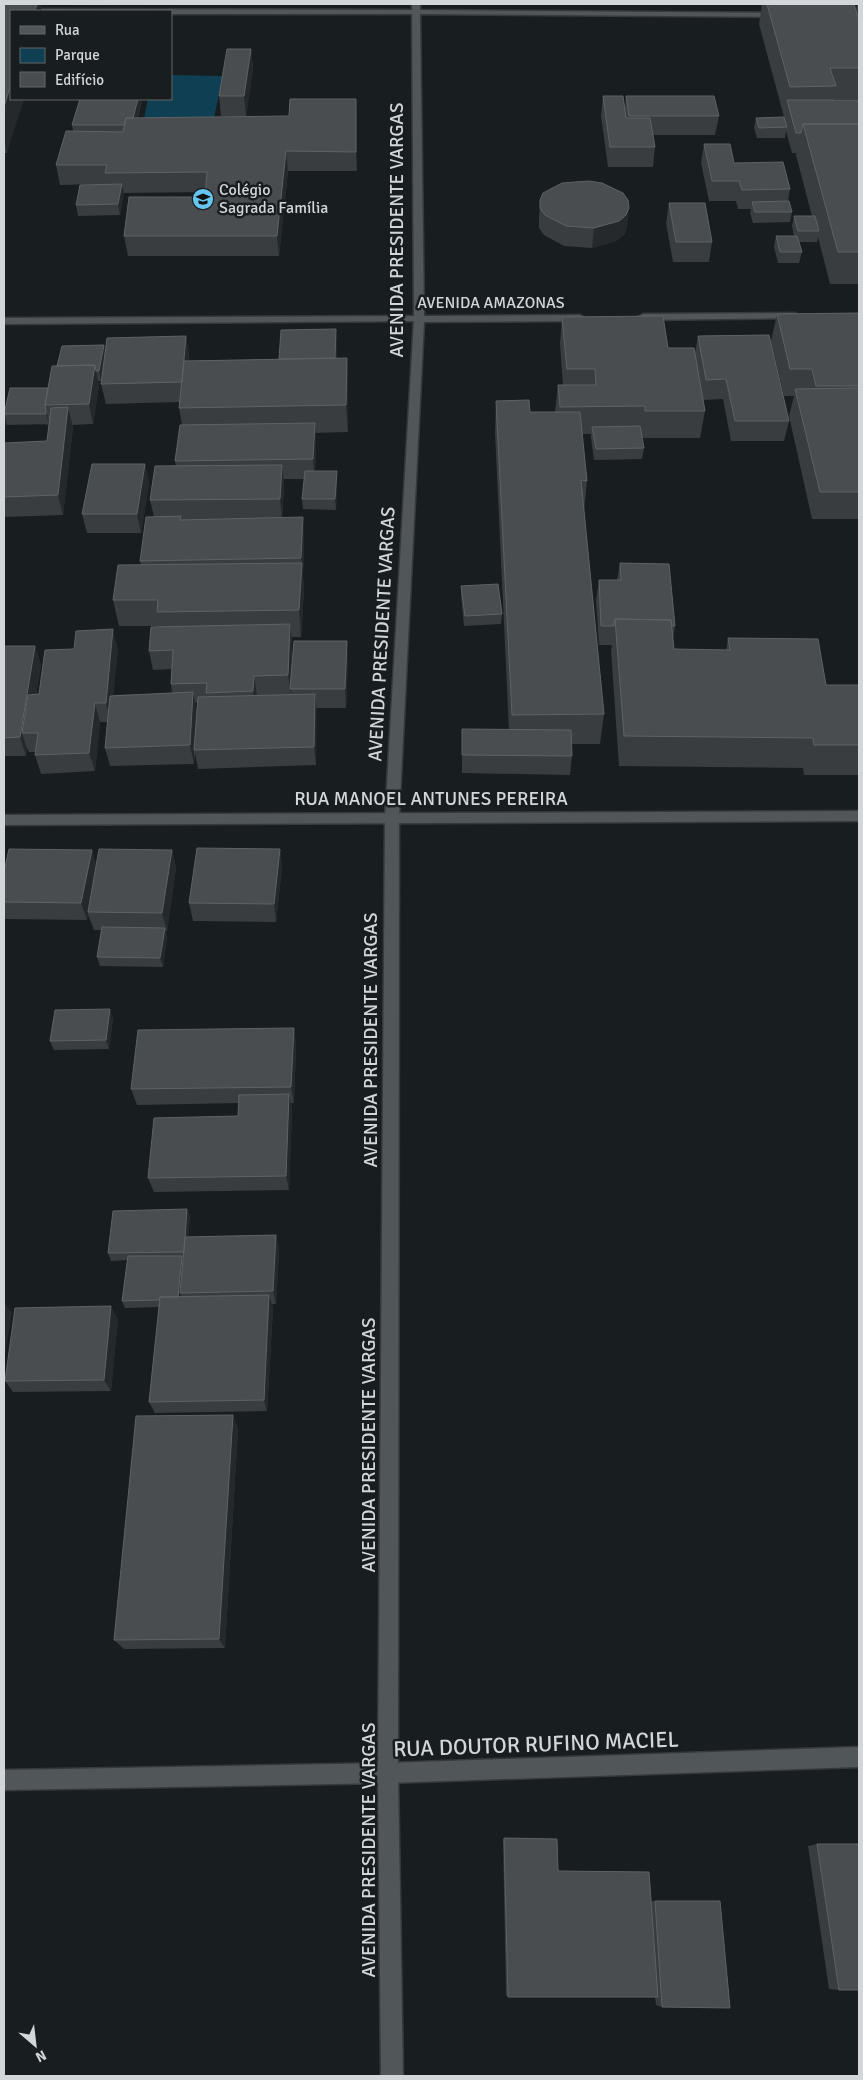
<svg xmlns="http://www.w3.org/2000/svg" width="863" height="2080" viewBox="0 0 863 2080" font-family="Signika,sans-serif">
	<rect width="100%" height="100%" fill="#181d1f"/>
	<path fill="#0f3f52" d="M171,75L223,76L211,132H141L148,99H171Z"/>
	<g fill="none" stroke-linecap="round" stroke-linejoin="round">
		<g stroke="#36393b" stroke-width="3">
			<path id="street" d="M4,9L416,10L420,12L416,14H171V11H11V13H4Z
				M419,316L423,317V321L4,324V318Z
				M859,811V821L4,825V815Z
				M859,1747V1767L388,1783L4,1790V1770L388,1763Z"/>
		</g>
		<g stroke="#36393b" stroke-width="3">
			<path id="secondary" d="M412,4H420V10L780,13L784,15L780,17L420,14L424,316L580,315L585,318L580,321L424,322L399,818L398,1773L403,2076H381L378,1773L385,818L414,319Z
				M795,313L800,316L799,318L643,320L638,317L643,314Z"/>
		</g>
		<use href="#street" fill="#515658" fill-rule="evenodd"/>
		<use href="#secondary" fill="#515658" fill-rule="evenodd"/>
	</g>
	<path fill="#393d3f" fill-rule="evenodd" d="M4,4L7,153H4Z
		M762,4H854L856,10L857,4H859V99H834L833,100H859V284H830L818,237L817,242H799L802,252L799,263H778L774,247L776,236H794L792,226L794,216H812L796,155V153H792L786,131L785,138H757L754,128L756,118L784,117L759,24Z
		M251,49L253,69L246,116H221L219,96Z
		M603,96L625,108L626,96L719,116L715,135H653L655,147L653,167H608L601,116Z
		M142,101L138,118H357V171H288L279,256H128L124,236L205,197V192L123,193L120,215L78,216L76,205L96,184L60,185L56,165L73,131L72,125Z
		M704,144L734,163L790,189L788,201L792,212L790,222L753,223L750,213L751,209H738L736,201H709L701,163Z
		M540,200L627,228L624,235L616,241L592,248L564,246L544,235L539,228V220Z
		M669,203L712,242L709,262H673L666,223Z
		M859,313V519H812L789,416L794,396H784L771,341L777,314Z
		M562,317L668,348L695,353L698,336L789,421L784,441H731L723,399L703,400L705,411L700,438H642L644,448L642,459L594,460L591,438V434H582L587,481L584,511L604,714L600,744H571L572,756L570,775L462,773V729L509,730L495,433L496,401L530,412H555L558,385H563L560,344Z
		M336,329L337,358H347L348,385V432L315,433L316,443L315,471H337V482L336,510L303,509L302,499L304,479H284V485L282,518L304,537L303,576L304,589L301,637H292V643L291,677L348,660L346,708H316V765L198,769L195,753L194,764L110,766L105,748L107,722H100L95,771L41,774L35,755L36,752H29L27,748L26,756H4V646H35L41,665L36,695L39,694L118,649L113,695L172,693L171,684L172,669L153,670L149,651L160,626H119L113,600L141,565L140,561L154,517L150,500L176,466L175,461L182,425L179,408L180,402L106,404L101,384L103,368L101,381H98L99,385L93,424L72,425L73,427L63,515L4,517V443L47,441L49,423V422V424L7,425L6,422L4,434V412V414L48,388L57,366L104,345L105,354L186,336L189,356V361L279,359ZM198,702L196,731L197,711L195,703Z
		M145,464L149,484L141,533H87L82,514Z
		M620,563L675,626L673,639L674,649L726,650L728,638L826,685H859V775H804L803,768L619,766L611,650L612,645H599L596,600L599,580H617Z
		M461,586L502,614L501,624L464,626L461,596Z
		M280,849L282,867L276,922L193,921L189,903Z
		M92,850L96,865L172,850L176,868L167,931H165L167,937L163,967L100,966L97,957L101,930H94L88,915L87,920L4,919V872Z
		M113,1018L109,1049L54,1050L50,1041Z
		M294,1028L296,1044L294,1103H291L292,1110L289,1190L154,1192L148,1178L238,1116L239,1103L137,1105L131,1089Z
		M187,1209L190,1217L188,1237L276,1235L279,1249L276,1304H272L273,1308L267,1411L155,1413L149,1402L159,1307L125,1308L122,1301L127,1260L111,1261L108,1253Z
		M118,1319L111,1391L13,1392L5,1381Z
		M233,1415L238,1429L225,1648L124,1649L114,1640Z
		M504,1838L558,1871L651,1901H655L662,2007L656,2005L655,1997H508L506,1995L503,1840Z
		M817,1844L839,1990L829,1989L808,1846Z"/>
	<path fill="#25292c" d="M37,4H41L42,11H35Z
		M251,49L253,69L246,116L244,96Z
		M11,84V99H24L7,153L4,141V107Z
		M138,99H142V101L133,136L131,125Z
		M356,99L357,118V171L356,152Z
		M286,151L288,171L279,256L277,236Z
		M122,184L124,195L120,215L118,204Z
		M629,208L627,228L624,235L616,241L592,248L594,228Z
		M336,329L337,349L336,379L335,359Z
		M186,336L189,356L185,402L182,382Z
		M104,345L106,356L101,381L99,371Z
		M347,358L348,385V432L346,405Z
		M95,365L99,385L93,424L89,404Z
		M68,407L73,427L63,515L58,495Z
		M46,411L49,422V424L46,414Z
		M4,412L6,422L4,434Z
		M315,423L316,443L315,479L313,459Z
		M145,464L149,484L141,533L137,514Z
		M282,465L284,485L282,519L280,499Z
		M337,471V482L336,510L335,499Z
		M303,517L304,537L303,576L304,589L301,637L299,610L302,564L301,558Z
		M290,624L292,643L291,695L288,675Z
		M113,629L118,649L111,722L106,703Z
		M347,641L348,660L346,708L345,689Z
		M35,646L41,665L30,733H22L27,748L26,756L20,737Z
		M254,676L257,695L256,710L253,691Z
		M193,692L197,711L195,750H194V764L190,745Z
		M315,694L317,713L316,765L314,747Z
		M95,703L100,722L95,771L89,753Z
		M280,849L282,867L276,922L274,904Z
		M92,850L97,868L88,912V915L87,920L81,903Z
		M172,850L176,868L167,931L162,913Z
		M165,928L167,937L163,967L160,958Z
		M110,1009L113,1018L109,1049L106,1040Z
		M294,1028L296,1044L294,1103L291,1087Z
		M289,1094L292,1110L289,1190L286,1176Z
		M187,1209L190,1217L186,1259L184,1252Z
		M276,1235L279,1249L276,1304L273,1291Z
		M182,1256L184,1263L180,1293L182,1297L178,1300Z
		M269,1295L273,1308L267,1411L264,1400Z
		M4,1302L12,1313L4,1360Z
		M111,1306L118,1319L111,1391L104,1380Z
		M233,1415L238,1429L225,1648L219,1639Z"/>
	<path fill="#494d50" stroke="#5f6265" d="M4,4H37L35,11H11V84L4,107Z
		M767,4H854L859,20V68H830L836,86L790,87Z
		M227,49H251L244,96H219Z
		M603,96H623L626,118H650L655,147H610Z
		M626,96H714L719,116H629Z
		M80,99H138L133,118H126L124,125H72Z
		M290,99H356V152L286,151L277,236H124L129,197H205L207,172L105,173L107,165H56L66,131L123,132L126,118L289,116Z
		M787,100H859V124H803L801,133H796Z
		M784,117L787,127L759,128L756,118Z
		M803,124H859V252H838Z
		M704,144H730L734,163L783,162L790,189L742,190L739,181H712Z
		M589,181L602,183L623,193L628,200L629,208L626,215L619,221L594,228L566,226L545,215L540,208V200L543,193L562,183Z
		M122,184L118,204L76,205L80,185Z
		M789,201L792,212H755L752,202Z
		M669,203H705L712,242H676Z
		M794,216H815L819,231H798Z
		M776,236H797L802,252H780Z
		M859,313V386H816L812,369H790L777,314Z
		M663,316L668,348H694L705,411H645V406L560,407L558,385H596L595,369H567L562,317Z
		M336,329L335,358L279,359L281,330Z
		M769,335L789,421H735L726,379L706,380L698,336Z
		M186,336L182,382L101,384L107,338Z
		M104,345L99,371H96L95,365L57,366L62,346Z
		M347,358L346,405L179,408L184,361Z
		M95,365L89,404L45,405L52,366Z
		M10,388H48L45,405L46,411V414H4Z
		M859,388V492H820L795,389Z
		M529,400L530,412H580L587,481L581,480L604,714L512,715L496,401Z
		M68,407L58,495L4,497V443L47,441L51,408Z
		M315,423L313,459L175,461L180,425Z
		M640,426L644,448L596,449L592,427Z
		M92,464H145L137,514H82Z
		M282,465L280,499L150,500L155,466Z
		M305,471H337L335,499H302Z
		M181,516L180,520L303,517L301,558L140,561L146,517Z
		M302,563L299,610L157,612L158,600H113L118,565Z
		M620,563L669,564L675,626H672L671,620L615,619L614,626H601L599,580H621Z
		M498,584L502,614L465,616L461,586Z
		M615,619L671,620L674,649L730,650L728,638L818,639L826,685H859V745H814L813,738L624,736Z
		M290,624L288,675L254,676L253,691L206,693L207,683L171,684L173,650L149,651L151,627Z
		M113,629L106,703H95L89,753L35,755L38,733H22L28,695L39,694L45,650L74,649L76,631Z
		M294,641H347L345,689H290Z
		M4,646H35L20,737L4,738Z
		M193,692L190,745L105,748L110,696Z
		M315,694L314,747L194,750L198,697Z
		M462,729L571,730L572,756L462,755Z
		M197,848L280,849L274,904L189,903Z
		M9,849L92,850L81,903L4,902V872Z
		M99,849L172,850L162,913L88,912Z
		M102,927L165,928L160,958L97,957Z
		M110,1009L106,1040L50,1041L55,1010Z
		M294,1028L291,1087L131,1089L138,1030Z
		M289,1094L286,1176L148,1178L154,1118L238,1116L239,1095Z
		M187,1209L184,1252L108,1253L113,1211Z
		M276,1235L273,1291L180,1293L185,1237Z
		M128,1256H182L178,1297H160L159,1300L122,1301Z
		M269,1295L264,1400L149,1402L160,1297Z
		M111,1306L104,1380L5,1381L15,1308Z
		M233,1415L219,1639L114,1640L136,1416Z
		M504,1838L557,1839L558,1871L649,1872L658,1997H508Z
		M817,1844H859V1990H839Z
		M655,1901H720L730,2008L662,2007Z"/>
	<defs>
		<g id="school-disc" transform="scale(1.125)"><circle r="9.5" fill="#65c5ef" stroke="#181d1f"/><path d="M0-5L7-2L0 1L-7-2ZM-4 1L0 2.5L4 1V4Q0 6-4 4Z" fill="#111"/></g>
	</defs>
	<g fill-rule="evenodd">
		<use href="#school-disc" x="203" y="199"/>
	</g>
	<g text-anchor="middle" dominant-baseline="central" stroke-width="5" stroke-linejoin="round" paint-order="stroke">
		<g font-size="16" fill="#d3d6d8" stroke="#181d1f" text-anchor="start">
			<text x="219" y="190">Colégio<tspan x="219" dy="18">Sagrada Família</tspan></text>
		</g>
		<g font-size="16" fill="#d3d6d8" stroke="#181d1f">
			<text x="491" y="303">AVENIDA AMAZONAS</text>
		</g>
		<g font-size="19" fill="#d3d6d8" stroke="#181d1f">
			<text transform="translate(397 230) rotate(-90)">AVENIDA PRESIDENTE VARGAS</text>
			<text transform="translate(382 634) rotate(-87)">AVENIDA PRESIDENTE VARGAS</text>
			<text x="431" y="799">RUA MANOEL ANTUNES PEREIRA</text>
			<text transform="translate(371 1040) rotate(-90)">AVENIDA PRESIDENTE VARGAS</text>
			<text transform="translate(369 1445) rotate(-90)">AVENIDA PRESIDENTE VARGAS</text>
			<text transform="translate(369 1850) rotate(-90)">AVENIDA PRESIDENTE VARGAS</text>
		</g>
		<g font-size="22" fill="#d3d6d8" stroke="#181d1f">
			<text transform="translate(536 1744) rotate(-2)">RUA DOUTOR RUFINO MACIEL</text>
		</g>
	</g>
	<rect width="863" height="2080" fill="none" stroke="#d3d6d8" stroke-width="10"/>
	<rect x="10" y="10" width="162" height="90" fill="#181d1f" stroke="#636769"/>
	<rect x="20" y="26" width="25" height="8" fill="#515658" stroke="#636769"/>
	<text x="55" y="35" font-size="15" fill="#d3d6d8">Rua</text>
	<rect x="20" y="48" width="25" height="15" fill="#0f3f52" stroke="#636769"/>
	<text x="55" y="60" font-size="15" fill="#d3d6d8">Parque</text>
	<rect x="20" y="72" width="25" height="15" fill="#494d50" stroke="#636769"/>
	<text x="55" y="85" font-size="15" fill="#d3d6d8">Edifício</text>
	<g transform="translate(35 2045) rotate(152)" stroke="#181d1f" stroke-width="4" paint-order="stroke">
	<path d="M0-4L9 19L0 12L-9 19Z" fill="#d3d6d8"/>
	<text y="-8" font-size="14" font-weight="bold" text-anchor="middle" fill="#d3d6d8">N</text>
	</g>
</svg>
